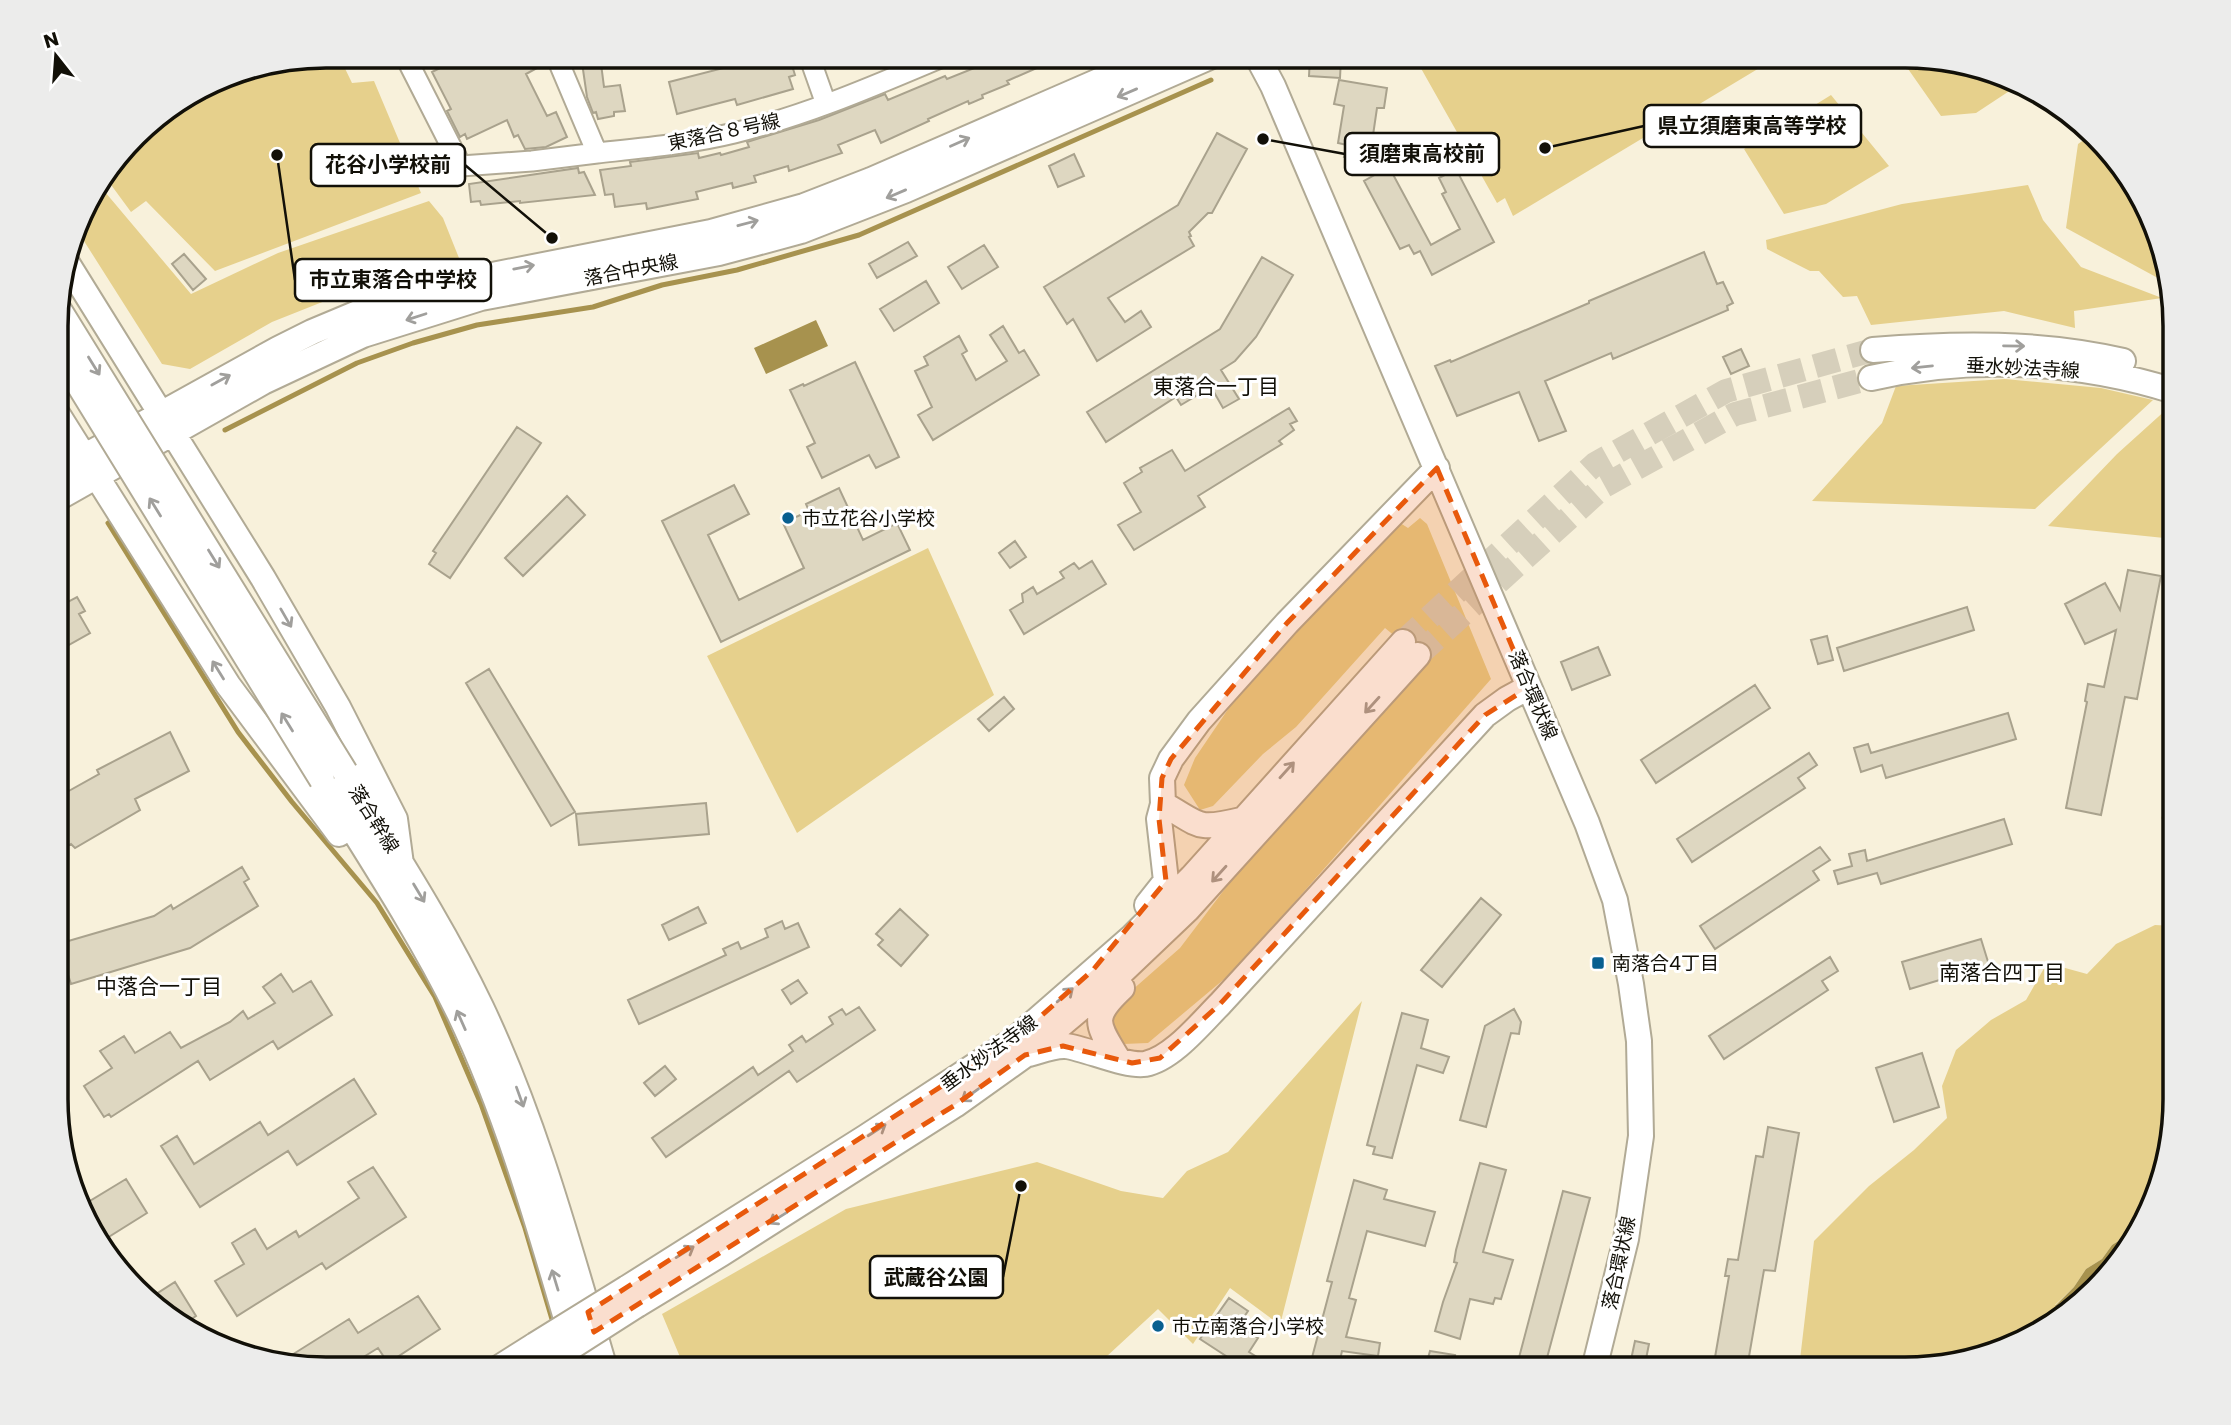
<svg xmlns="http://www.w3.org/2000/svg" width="2231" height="1425" viewBox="0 0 2231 1425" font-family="Poppins,'Noto Sans JP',sans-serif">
	<rect width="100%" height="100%" fill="#f8f1db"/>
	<path fill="#e6d08c" d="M326,56H339L352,83L374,81L421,193L215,271L146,201L131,212L106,178L148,123L223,76Z
		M1414,56H1785L1766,64L1513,216L1505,198L1497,203Z
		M1899,56L1991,70L2020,84L1976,113L1941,116Z
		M1831,95L1889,166L1826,204L1784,214L1744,149Z
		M2088,137L2139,191L2167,283L2066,228L2078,144Z
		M2028,185L2043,220L2081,267L2162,298L2074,311L2075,328L2004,311L1871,325L1857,296L1843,297L1819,271H1810L1767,249L1766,240L1902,204Z
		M100,186L191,294L278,253L429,201L443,218L459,258L345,293L272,322L190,369L162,364L77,230L84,206Z
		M2005,379L2101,388L2153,400L2035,509L1812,501L1882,423L1896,386Z
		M2168,408L2174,411V539L2048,526L2117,454Z
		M1420,518L1427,524L1491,679L1235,970L1148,1043L1123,1044C1113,1031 1110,1022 1114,1006L1180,948L1265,836L1425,661L1385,628L1296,727L1263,754L1213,806L1200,810L1184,785L1195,758L1237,696L1397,521L1408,528Z
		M928,548L994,695L797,833L707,656Z
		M2174,791V838L2161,818Z
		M2155,925L2174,926V1116L2161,1185L2138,1232L2133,1231L2112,1245L2102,1259L2086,1269L2074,1287L2055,1305L2064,1310L2040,1333L1922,1368H1799L1814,1241L1869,1186L1914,1150L1947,1118L1942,1086L1956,1050L1991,1020L2026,1000L2047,963L2087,974L2116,944Z
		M1362,1001L1280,1325L1230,1288L1193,1344L1158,1309L1093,1369H685L662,1314L846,1209L1037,1162L1121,1191L1163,1198L1187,1171L1228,1152Z"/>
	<path fill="#a7924e" d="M816,320L828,346L766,374L754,348Z
		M2134,1231L2138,1232L2130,1249L2064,1310L2055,1306L2074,1287L2086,1269L2102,1259L2112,1245Z"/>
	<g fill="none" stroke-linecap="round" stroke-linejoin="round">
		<path stroke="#a7924e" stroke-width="5" d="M225,430L357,363L413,343L477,325L593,307L662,285L737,270L859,235L1211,80
			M108,523L238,732L292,802L377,903L435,997L481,1104L525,1228L554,1326"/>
	</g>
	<path fill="#ded7c1" stroke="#a9a28d" stroke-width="2" d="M440,56H531L537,68L526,74L547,116L556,112L567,137L546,147L525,149L518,135L514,137L507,120L467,139L465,134L460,137L447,111L451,109L432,72L444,66Z
		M581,56H600L604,87L620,85L625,111L614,112V116L598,119L596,112L593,113L587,97Z
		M770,56H789L795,75L789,77L793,89L737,105L735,99L677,114L669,82Z
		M972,56H1064L1007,81L1009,84L982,95L983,98L969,104L968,101L928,119L929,121L881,143L875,130L838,145L842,153L789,171L788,166L754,176L756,182L733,188L732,183L696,192L698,199L647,209L646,203L615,207L613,194L605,195L600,170L631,166L630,162L698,153L699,158L720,153L721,155L749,147L747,142L819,120L885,94L888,100L945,76L947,79L977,67Z
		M1310,56L1341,58L1340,78L1309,76Z
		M1339,80L1387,88L1384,108H1377L1372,142L1379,143L1376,162L1344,157L1347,145L1338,143L1344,106L1334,104Z
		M1217,133L1247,149L1212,213H1208L1189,232L1191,236L1189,237L1194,246L1108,298L1125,322L1141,311L1151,327L1097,361L1073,319L1067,324L1044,287L1178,205Z
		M1074,154L1084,176L1058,187L1049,166Z
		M1389,167L1431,245L1460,229L1442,194L1446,192L1439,178L1456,169L1494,242L1432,275L1420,251L1414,254L1409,245L1400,249L1364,181Z
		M578,168L579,173L584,172L595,195L520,203V201L481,205L480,201L471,202L469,184Z
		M908,242L917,256L877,278L869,264Z
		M984,245L998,267L962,289L948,267Z
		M1704,252L1717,284L1723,282L1733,303L1727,306L1728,310L1613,359L1611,353L1545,381L1566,431L1539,441L1519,392L1457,416L1435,366L1450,360L1451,362L1589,303V301Z
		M184,254L206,279L193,290L172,264Z
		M1262,257L1293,275L1256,337L1235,361L1221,370L1239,399L1223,408L1211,387L1181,405L1176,397L1106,442L1087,412L1220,329Z
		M926,281L939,303L894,331L880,309Z
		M1003,326L1019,353L1024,350L1039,375L933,440L918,415L932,407L915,371L928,365L924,357L959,336L967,351L962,354L976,380L1007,361L990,335Z
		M1741,349L1749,366L1731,374L1723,357Z
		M855,362L899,457L876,468L869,455L822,478L807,447L815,443L790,390L803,384L804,386Z
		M1289,408L1297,421L1290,424L1294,430L1279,441L1282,444L1198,496L1205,507L1134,550L1118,525L1141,512L1124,483L1142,472L1140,468L1172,450L1185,471Z
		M517,427L541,443L450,578L429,564L436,553L433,551Z
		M734,485L749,514L708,535L739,600L804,568L783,523L809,511L806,504L839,488L863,540L897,523L910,550L721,642L662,521Z
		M567,496L585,515L523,576L505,558Z
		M1015,541L1026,557L1010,568L999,553Z
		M1092,561L1106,584L1024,634L1010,610L1023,602L1022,594L1033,587L1037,594L1064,578L1060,572L1074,563L1079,569Z
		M2128,570L2161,576L2137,699L2125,697L2101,815L2066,808L2087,702L2085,701L2088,684L2104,687L2116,630L2085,644L2065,604L2105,583L2120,610Z
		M77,597L85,611L79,614L90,633L58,651V607Z
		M1967,607L1974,630L1844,671L1837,648Z
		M1827,636L1833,660L1818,664L1811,640Z
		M1598,647L1610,675L1572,690L1561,662Z
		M489,669L575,812L551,826L466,683Z
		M1755,685L1770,708L1656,783L1641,760Z
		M1004,697L1014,709L989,731L978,719Z
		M2008,713L2016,739L1886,778L1882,765L1861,772L1854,748L1868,744L1871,753Z
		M170,732L189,771L135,799L140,810L75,848L71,844L58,852V797L99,774L97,770Z
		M1809,753L1817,765L1798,778L1805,788L1692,862L1677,839Z
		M706,803L709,834L579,845L576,814Z
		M2004,819L2012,844L1881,884L1877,873L1838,884L1834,871L1852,866L1849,854L1865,850L1867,861Z
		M1820,847L1830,860L1813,871L1819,880L1715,949L1700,926Z
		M242,867L249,879L244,882L258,906L190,948L71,984L64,962L58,964V944L154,916L171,905L173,909Z
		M1481,898L1501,915L1442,987L1421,970Z
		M698,907L706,923L669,940L662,925Z
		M900,909L928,935L901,966L878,945L883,940L876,934Z
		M782,921L785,929L798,923L809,947L639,1024L628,1000L726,955L723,949L738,942L741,949L768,937L765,929Z
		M1981,939L1989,965L1910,989L1902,962Z
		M1830,957L1838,971L1822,981L1828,990L1724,1059L1709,1036Z
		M281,974L293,992L311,981L332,1015L278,1049L273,1041L210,1080L198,1061L111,1117L109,1114L104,1117L84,1086L112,1068L100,1051L124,1036L135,1053L170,1032L181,1048L230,1022L243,1011L248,1019L275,1003L263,987Z
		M798,980L807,993L791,1004L782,990Z
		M859,1007L875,1030L797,1082L789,1071L666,1157L652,1138L753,1067L758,1075L793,1051L789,1045L802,1036L806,1042L833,1024L829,1017L842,1009L846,1015Z
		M1514,1009L1521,1022L1519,1034L1511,1033L1486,1127L1460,1120L1485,1026Z
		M1402,1013L1428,1020L1421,1048L1449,1057L1443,1073L1417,1065L1392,1158L1373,1154L1375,1147L1367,1145Z
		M1922,1053L1939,1107L1894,1122L1876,1068Z
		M665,1066L676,1079L655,1096L644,1083Z
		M354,1079L376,1114L297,1165L288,1151L200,1207L161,1146L177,1136L194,1164L260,1122L268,1135Z
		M1768,1127L1799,1133L1775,1271L1764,1270L1747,1368L1713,1369L1729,1276H1725L1728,1259L1738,1260L1756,1156L1763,1157Z
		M1480,1163L1506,1170L1483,1252L1513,1260L1501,1299L1495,1298L1493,1304L1470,1299L1460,1339L1435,1331L1443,1302L1457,1263L1454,1262L1456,1250Z
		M373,1167L406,1217L326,1269L322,1263L237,1316L215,1281L244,1264L232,1243L255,1229L267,1249L296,1231L299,1237L359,1198L348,1182Z
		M126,1179L147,1213L99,1243L85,1204Z
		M1354,1180L1387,1190L1384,1199L1435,1212L1425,1246L1367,1231L1349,1298L1356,1300L1346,1337L1380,1343L1378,1356L1342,1351L1338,1369H1309L1332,1282L1327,1281Z
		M1563,1191L1590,1198L1544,1369H1516Z
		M175,1282L196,1316L181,1326L150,1298Z
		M418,1296L440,1329L388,1363L378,1348L344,1369H326L279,1363L349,1319L358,1333Z
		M1229,1298L1248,1311L1242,1320L1248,1324L1244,1329L1258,1338L1249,1352L1257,1357L1250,1369H1246L1200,1339Z
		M1635,1341L1649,1344L1644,1369H1629Z
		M1430,1351L1455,1355L1452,1369H1425Z"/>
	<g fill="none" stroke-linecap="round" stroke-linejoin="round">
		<path stroke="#d6cfbb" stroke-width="24" stroke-dasharray="24 12" stroke-linecap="butt" d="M1403,642L1595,464L1726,391L1873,350
			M1418,655L1604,486L1735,414L1871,378"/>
		<g stroke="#b1aa95" stroke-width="23">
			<path id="minor" d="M405,56L461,166L532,161L597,153
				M556,56L597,153C643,148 689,144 734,133C808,115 876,85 945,56
				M809,56L826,104"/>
		</g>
		<g stroke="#b1aa95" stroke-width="28">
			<path id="tertiary" d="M1257,56L1273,86L1587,823L1615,900L1631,984L1639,1041L1641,1136L1626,1239L1594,1369
				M67,263L263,578L338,707L395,819L401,864
				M1873,350C1956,343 2041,342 2123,361
				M1871,378C1971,355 2076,360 2174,391
				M58,415L228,685L339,834
				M58,471L278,349L312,332L367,309L447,284L711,232L804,206L871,180L1156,56
				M58,498L263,382L363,335L481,298L719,253L801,231L906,190L1212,56
				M345,772C392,849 442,925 481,1007C536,1123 569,1247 605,1369
				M322,780C369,856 420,933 459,1013C513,1126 545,1249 581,1369
				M1163,804C1201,825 1195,831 1241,820
				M1147,905L1166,881L1159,819L1163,804L1162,778L1171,759L1199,721L1287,623L1437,468
				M1029,1054C1040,1051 1055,1045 1066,1046C1087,1049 1126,1067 1145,1064C1172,1059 1201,1023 1220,1004L1485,715L1507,699L1529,687
				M1118,1059C1097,1024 1090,1018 1122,988
				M627,1288L866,1137L1014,1040L1133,936L1192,877L1403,642
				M637,1305L721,1254L955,1105L1025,1055L1106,987L1188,909L1418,655
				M497,1369L535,1345"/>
		</g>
		<use href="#minor" stroke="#fff" stroke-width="19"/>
		<use href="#tertiary" stroke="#fff" stroke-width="24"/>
		<g stroke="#b1aa95" stroke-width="28" stroke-linecap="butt">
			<path id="tertiary-bridge" d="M58,308L345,772
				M58,351L322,780
				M535,1345L627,1288
				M540,1367L637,1305"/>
		</g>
		<use href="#tertiary-bridge" stroke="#fff" stroke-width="24"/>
	</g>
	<defs><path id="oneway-shaft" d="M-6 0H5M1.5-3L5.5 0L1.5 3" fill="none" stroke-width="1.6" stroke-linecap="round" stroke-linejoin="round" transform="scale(1.75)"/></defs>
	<g stroke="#a09f9c">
		<use href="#oneway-shaft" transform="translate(1127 93) rotate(157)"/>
		<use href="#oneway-shaft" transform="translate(960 142) rotate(-24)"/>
		<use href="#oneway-shaft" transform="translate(896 194) rotate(157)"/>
		<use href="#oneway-shaft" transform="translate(748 223) rotate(-15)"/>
		<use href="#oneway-shaft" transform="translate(524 267) rotate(-11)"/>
		<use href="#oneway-shaft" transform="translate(416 317) rotate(162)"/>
		<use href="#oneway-shaft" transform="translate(2014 346) rotate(1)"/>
		<use href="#oneway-shaft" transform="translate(94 366) rotate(58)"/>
		<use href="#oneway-shaft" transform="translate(1922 367) rotate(174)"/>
		<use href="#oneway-shaft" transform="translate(221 380) rotate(-29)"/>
		<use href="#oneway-shaft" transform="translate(155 507) rotate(-122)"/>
		<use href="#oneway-shaft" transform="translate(214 559) rotate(58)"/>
		<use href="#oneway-shaft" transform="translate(286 618) rotate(60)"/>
		<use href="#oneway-shaft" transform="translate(218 670) rotate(-122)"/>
		<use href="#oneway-shaft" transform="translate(1372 705) rotate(132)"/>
		<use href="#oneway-shaft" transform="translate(287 722) rotate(-122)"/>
		<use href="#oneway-shaft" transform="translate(1287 770) rotate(-48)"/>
		<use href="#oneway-shaft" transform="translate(1219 874) rotate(132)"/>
		<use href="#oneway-shaft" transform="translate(419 893) rotate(59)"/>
		<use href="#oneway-shaft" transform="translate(1065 995) rotate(-41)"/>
		<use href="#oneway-shaft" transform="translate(461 1020) rotate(-114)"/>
		<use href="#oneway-shaft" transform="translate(970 1095) rotate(144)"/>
		<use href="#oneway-shaft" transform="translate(520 1097) rotate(70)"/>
		<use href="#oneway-shaft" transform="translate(877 1130) rotate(-33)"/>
		<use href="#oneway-shaft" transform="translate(778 1218) rotate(148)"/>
		<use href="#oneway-shaft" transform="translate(685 1252) rotate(-32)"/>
		<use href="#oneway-shaft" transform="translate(555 1280) rotate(-107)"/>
	</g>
	<path fill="#e8590c" fill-opacity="0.2" stroke="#e8590c" stroke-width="5" stroke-dasharray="14 9" stroke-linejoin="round" d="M1437,468L1529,687L1485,715L1220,1004L1160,1058L1132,1063L1063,1046L1025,1055L955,1105L594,1332L588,1312L1014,1040L1093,970L1166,881L1159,819L1162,778L1171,759L1287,623Z"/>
	<g fill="#085f90" stroke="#fff" stroke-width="2.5">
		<circle cx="788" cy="518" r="7"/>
		<rect x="1591" y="956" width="14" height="14" rx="3.5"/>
		<circle cx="1158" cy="1326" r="7"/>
	</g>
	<g text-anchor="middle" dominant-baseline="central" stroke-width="6" stroke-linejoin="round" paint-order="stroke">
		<g font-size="19" fill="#121008" stroke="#fff">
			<text transform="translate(724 132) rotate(-12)">東落合８号線</text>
			<text transform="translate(631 270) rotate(-11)">落合中央線</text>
			<text transform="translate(2023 368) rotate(3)">垂水妙法寺線</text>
			<text transform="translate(1533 695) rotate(67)">落合環状線</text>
			<text transform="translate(374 819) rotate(58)">落合幹線</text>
			<text transform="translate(989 1053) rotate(-36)">垂水妙法寺線</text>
			<text transform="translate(1619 1263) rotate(-78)">落合環状線</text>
		</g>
		<g font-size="19" fill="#121008" stroke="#fff" text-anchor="start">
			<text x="802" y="518">市立花谷小学校</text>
			<text x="1612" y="963">南落合4丁目</text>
			<text x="1172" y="1326">市立南落合小学校</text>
		</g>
		<g font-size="21" fill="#121008" stroke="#fff">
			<text x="1216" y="386">東落合一丁目</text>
			<text x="2002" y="972">南落合四丁目</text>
			<text x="159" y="986">中落合一丁目</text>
		</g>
	</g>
	<path d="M0 0H2231V1425H0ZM326 68H1905A258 258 0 0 1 2163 326V1099A258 258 0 0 1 1905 1357H326A258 258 0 0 1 68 1099V326A258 258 0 0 1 326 68Z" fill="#ececeb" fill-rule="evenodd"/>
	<path fill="none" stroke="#121008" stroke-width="3.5" d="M326 68H1905A258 258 0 0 1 2163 326V1099A258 258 0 0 1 1905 1357H326A258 258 0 0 1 68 1099V326A258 258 0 0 1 326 68Z"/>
	<path fill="none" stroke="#121008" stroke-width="2.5" d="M1545 148L1644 126M1263 139L1345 154M552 238L465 165M277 155L295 280M1021 1186L1003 1277"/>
	<g fill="#121008" stroke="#fff" stroke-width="2.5">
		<circle cx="1545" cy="148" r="7"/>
		<circle cx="1263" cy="139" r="7"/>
		<circle cx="552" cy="238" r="7"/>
		<circle cx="277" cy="155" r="7"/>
		<circle cx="1021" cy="1186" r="7"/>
	</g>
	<g fill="#fff" stroke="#121008" stroke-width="2.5">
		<rect x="1644" y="105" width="217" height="42" rx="7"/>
		<rect x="1345" y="133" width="154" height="42" rx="7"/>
		<rect x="311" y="144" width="154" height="42" rx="7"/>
		<rect x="295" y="259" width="196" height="42" rx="7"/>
		<rect x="870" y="1256" width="133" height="42" rx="7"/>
	</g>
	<g font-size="21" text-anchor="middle" font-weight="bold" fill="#121008">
		<text x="1752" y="133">県立須磨東高等学校</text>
		<text x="1422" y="161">須磨東高校前</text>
		<text x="388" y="172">花谷小学校前</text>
		<text x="393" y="287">市立東落合中学校</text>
		<text x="936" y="1285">武蔵谷公園</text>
	</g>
	<g transform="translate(56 56) rotate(343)" stroke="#ffffff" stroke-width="5" paint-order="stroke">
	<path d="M0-5L12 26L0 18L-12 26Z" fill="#121008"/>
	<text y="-10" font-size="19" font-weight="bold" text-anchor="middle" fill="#121008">N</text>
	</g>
</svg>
